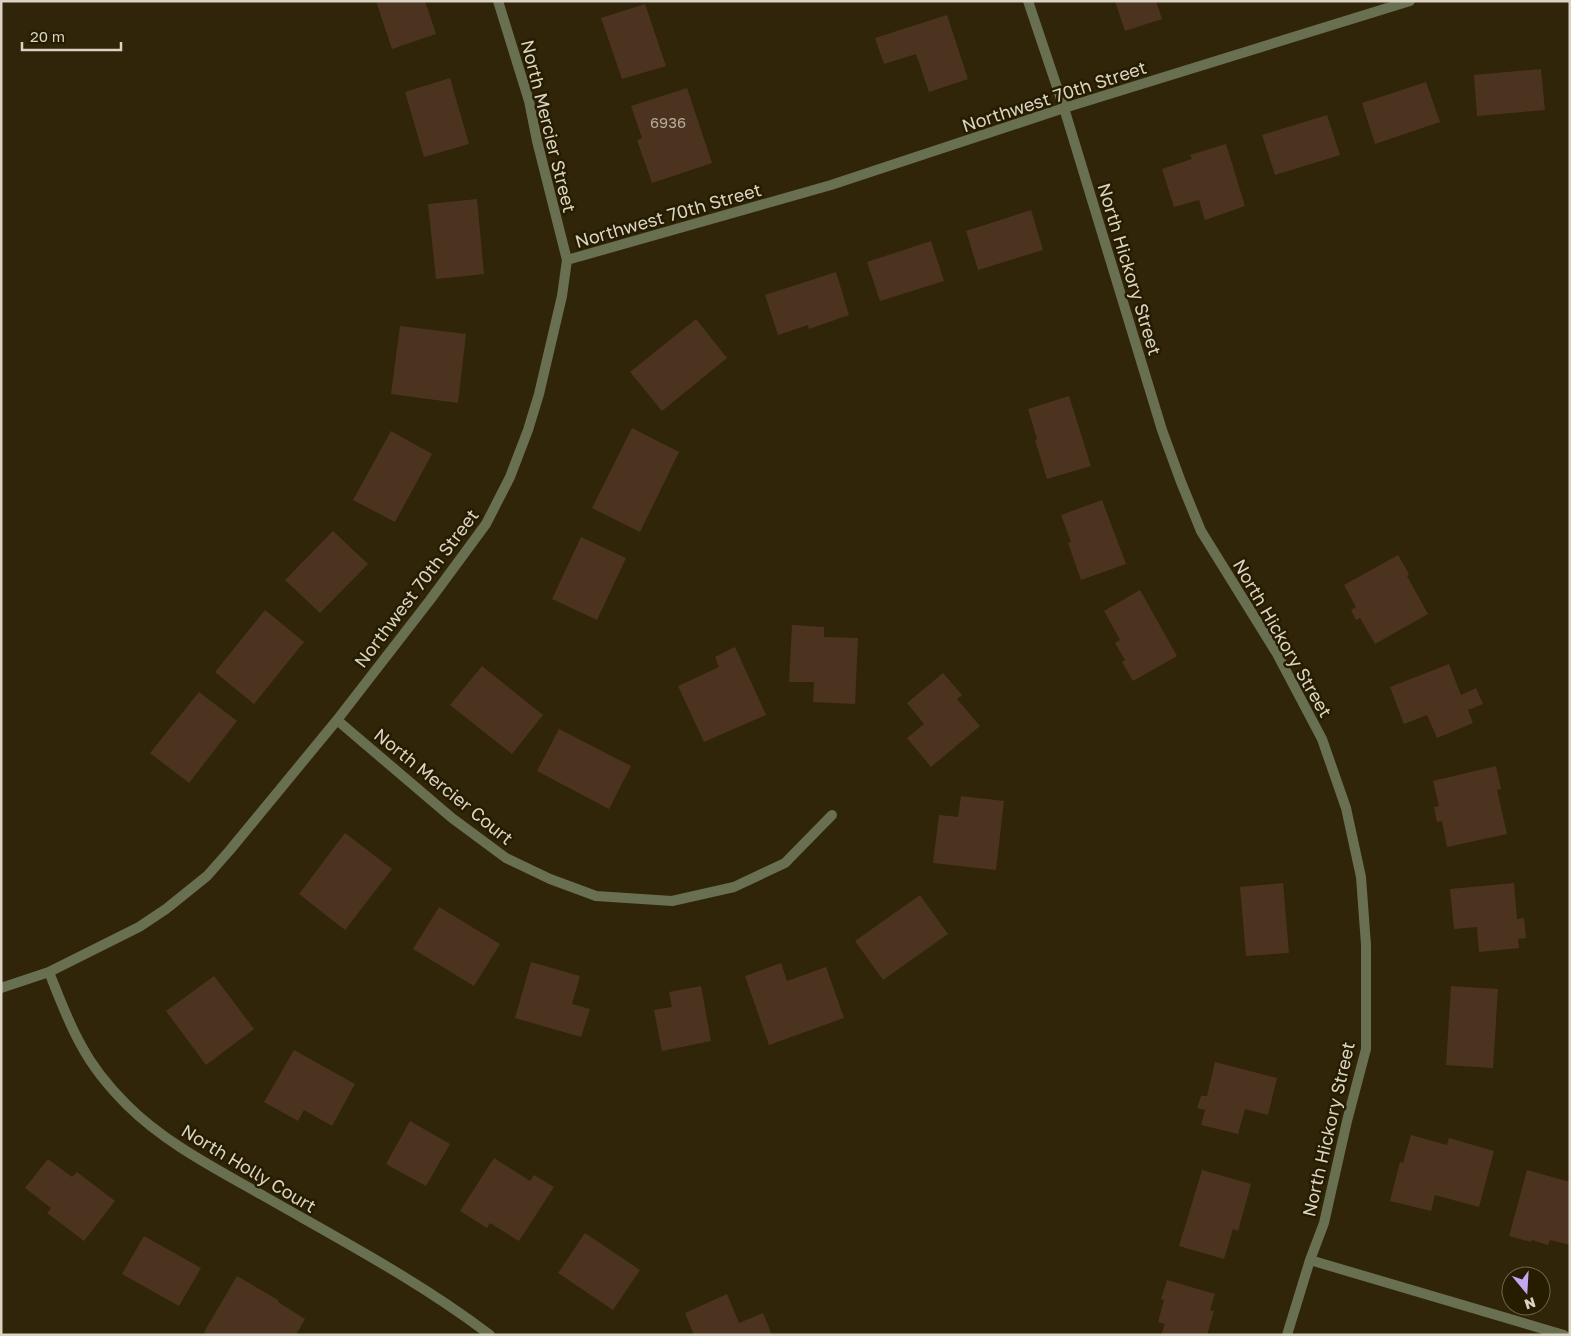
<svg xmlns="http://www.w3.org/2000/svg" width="1571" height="1336" viewBox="0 0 1571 1336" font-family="'Golos Text',sans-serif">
	<rect width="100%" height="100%" fill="#302508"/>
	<path fill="#4c3320" d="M376,1H425L436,34L392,49Z
		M1115,1H1156L1162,19L1125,31Z
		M645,4L666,66L622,79L601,18Z
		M947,15L968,79L929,92L916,54L884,64L875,38Z
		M1541,69L1545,110L1477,116L1474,75Z
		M450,78L469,144L424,157L405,92Z
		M1426,82L1440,122L1375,144L1362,103Z
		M687,88L712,163L652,183L637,140L642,138L631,106Z
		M1327,115L1340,155L1275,175L1262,135Z
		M1226,144L1245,206L1205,220L1199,200L1174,207L1162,169L1192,159L1190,155Z
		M477,199L484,274L436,279L428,204Z
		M1031,210L1043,250L978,270L966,231Z
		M931,241L944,281L880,301L867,262Z
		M836,272L849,315L809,329L808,325L778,335L765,295Z
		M696,319L727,358L662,411L630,372Z
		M400,326L466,334L458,403L391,394Z
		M1069,396L1091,466L1047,479L1035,440L1037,439L1028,409Z
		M632,428L679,452L640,532L592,508Z
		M391,431L432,454L395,522L353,500Z
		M1102,500L1126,564L1081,580L1068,543L1071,542L1061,515Z
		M333,531L368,564L320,613L285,580Z
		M581,537L626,558L597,620L552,599Z
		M1398,555L1409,574L1407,576L1428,614L1375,644L1360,618L1356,620L1351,610L1356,607L1344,585Z
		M1140,590L1177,656L1133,681L1122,662L1125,660L1115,643L1120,640L1104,611Z
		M265,610L304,642L254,704L215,672Z
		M792,625L824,627V637L858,638L855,704L813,702L814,682H789Z
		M735,647L766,715L704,742L678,686L719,667L715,657Z
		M1449,664L1461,695L1476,688L1483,704L1468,710L1473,723L1437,738L1427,715L1404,724L1390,687Z
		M482,666L543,715L512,754L450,705Z
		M943,673L962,695L957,699L980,726L931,767L907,738L924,724L907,703Z
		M199,692L237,721L189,783L150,753Z
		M559,729L631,766L609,809L537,771Z
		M1496,766L1501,789L1497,790L1507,834L1447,847L1442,821L1437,822L1434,807L1439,806L1433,781Z
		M961,796L1004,801L996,870L933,863L939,815L958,817Z
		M345,833L392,869L345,930L299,894Z
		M1283,883L1289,953L1246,956L1240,887Z
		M1514,883L1517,919L1524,918L1526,938L1518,939L1519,948L1479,952L1477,927L1454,929L1450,889Z
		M920,895L948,934L883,980L855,941Z
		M439,907L500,944L474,986L413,949Z
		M531,962L580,976L572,1004L590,1009L581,1037L515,1018Z
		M781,963L787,981L826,967L844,1018L769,1045L745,976Z
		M214,976L254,1029L206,1065L166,1011Z
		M701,986L711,1041L662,1051L654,1010L672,1007L669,992Z
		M1451,986L1498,989L1493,1068L1446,1065Z
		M294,1050L355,1084L332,1126L304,1110L298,1121L264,1102Z
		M1215,1062L1277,1078L1268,1115L1245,1109L1238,1134L1201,1125L1205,1110L1197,1108L1201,1096H1207Z
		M410,1121L450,1144L426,1186L386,1164Z
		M1411,1135L1447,1145L1449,1138L1494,1151L1479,1207L1435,1195L1431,1211L1390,1201L1400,1162L1403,1163Z
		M494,1158L530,1181L534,1175L554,1187L519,1241L490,1223L487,1228L460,1211Z
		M48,1159L72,1177L77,1172L115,1201L84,1241L47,1213L51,1208L25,1188Z
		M1202,1170L1251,1184L1238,1231L1233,1229L1224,1259L1179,1246Z
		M1527,1170L1570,1182V1245L1550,1240L1548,1245L1532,1240L1531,1242L1509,1236Z
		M585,1233L640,1270L613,1310L558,1273Z
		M144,1236L201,1268L179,1306L122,1274Z
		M237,1276L278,1300V1302L305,1319L296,1335H208L204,1332Z
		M1167,1280L1215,1294L1210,1310L1214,1311L1207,1335H1161L1165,1324L1158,1322L1164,1300L1161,1299Z
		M727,1294L739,1323L763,1313L772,1335H694L685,1313Z"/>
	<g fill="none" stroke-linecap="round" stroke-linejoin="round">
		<path stroke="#696f51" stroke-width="10" d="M1028,1L1064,108L1162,430L1181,482L1201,531L1276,652L1322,739L1346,808L1361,877L1366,945V1049L1347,1121L1324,1223L1310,1260L1287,1335
			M567,260L831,185L1064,108L1410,1
			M337,720L452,818L506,858L550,879L596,896L672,901L734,887L785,863L832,815
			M49,972C59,997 68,1022 81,1045C92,1066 110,1088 127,1105C165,1143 215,1168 262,1195C339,1239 419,1281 490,1335
			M1,988L49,972L139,927L166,909L207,876L230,850L337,720L430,600L486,524L510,477L528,430L539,394L562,296L567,260L537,141L529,101L498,1
			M1310,1260L1564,1335"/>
	</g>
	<g text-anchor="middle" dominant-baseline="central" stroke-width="5" stroke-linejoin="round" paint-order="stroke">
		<g font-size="15" fill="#b7ac9b">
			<text x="668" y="122">6936</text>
		</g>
		<g font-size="18" fill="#dbd4c4" stroke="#261c00">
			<text transform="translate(1054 96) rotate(-18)">Northwest 70th Street</text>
			<text transform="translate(549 126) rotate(76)">North Mercier Street</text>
			<text transform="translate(668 215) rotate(-16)">Northwest 70th Street</text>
			<text transform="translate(1130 269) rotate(73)">North Hickory Street</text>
			<text transform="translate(416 588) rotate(-53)">Northwest 70th Street</text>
			<text transform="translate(1283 638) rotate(60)">North Hickory Street</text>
			<text transform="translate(444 786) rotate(39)">North Mercier Court</text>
			<text transform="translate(1328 1129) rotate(-77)">North Hickory Street</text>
			<text transform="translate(249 1168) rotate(31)">North Holly Court</text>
		</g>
	</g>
	<rect width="1571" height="1336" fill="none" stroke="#dbd4c4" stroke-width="5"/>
	<g transform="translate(1526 1291) rotate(162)"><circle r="24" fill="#261c00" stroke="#6e664e"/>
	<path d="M0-4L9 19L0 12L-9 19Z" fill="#c5a7f1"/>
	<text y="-8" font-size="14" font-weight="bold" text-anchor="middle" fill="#dbd4c4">N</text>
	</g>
	<path d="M22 42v8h99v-8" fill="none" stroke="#dbd4c4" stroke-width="2.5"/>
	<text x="30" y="42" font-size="15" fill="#dbd4c4" stroke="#261c00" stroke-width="4" paint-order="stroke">20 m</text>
</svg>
